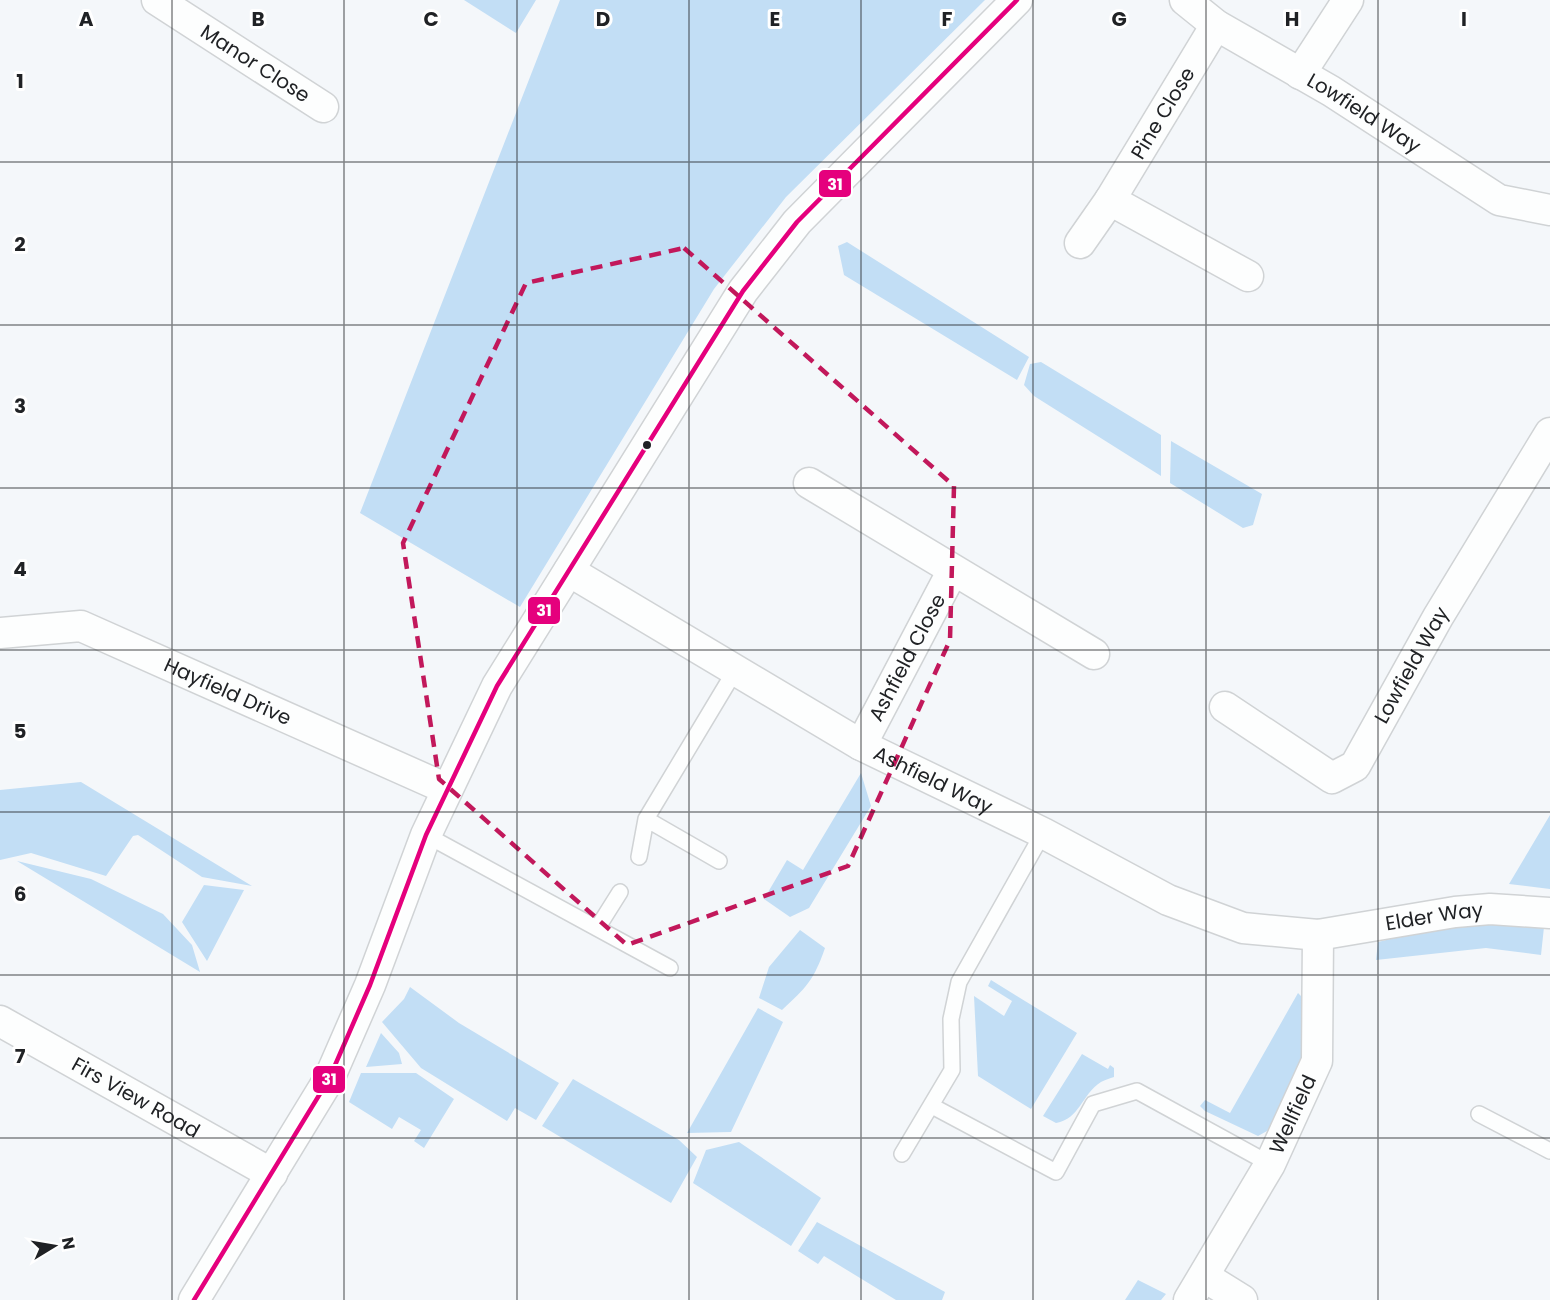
<svg xmlns="http://www.w3.org/2000/svg" width="1550" height="1300" viewBox="0 0 1550 1300" font-family="Poppins,sans-serif">
	<rect width="100%" height="100%" fill="#f4f7fa"/>
	<path fill="#c2def5" d="M464,0H536L516,33Z
		M560,0H985L786,197L714,289L520,607L360,513Z
		M847,242L1029,357L1017,380L844,275L838,246Z
		M1041,362L1161,435V476L1034,396L1024,385L1030,364Z
		M1171,441L1262,494L1253,525L1243,528L1170,483Z
		M861,773L871,806L809,908L790,917L764,899L787,860L803,870Z
		M81,782L252,886L202,877L138,835L133,836L106,876L31,853L0,860V790Z
		M1550,815V889L1509,884Z
		M17,861L91,879L163,914L192,945L200,972Z
		M204,885L244,890L207,961L182,922Z
		M1476,921L1544,927L1541,955L1486,948L1376,960L1378,942L1440,927Z
		M800,930L825,948C814,980 806,988 782,1010L759,998L769,967Z
		M991,980L1077,1033L1031,1109L978,1076L974,996L1004,1016L1012,1001L988,986Z
		M410,987L459,1023L559,1083L536,1120L515,1108L507,1121L421,1068L382,1022L404,999Z
		M1298,993L1310,1005L1307,1059L1267,1131L1258,1136L1205,1111L1200,1106L1205,1100L1230,1113Z
		M758,1008L783,1022L731,1132L687,1133Z
		M381,1033L399,1053L402,1064L366,1067Z
		M1082,1054L1108,1069L1110,1065L1114,1068V1077C1110,1078 1105,1080 1101,1082C1081,1095 1080,1119 1056,1123L1043,1116Z
		M361,1073H416L454,1099L424,1148L414,1141L421,1130L399,1117L392,1129L349,1102Z
		M573,1079L679,1140L697,1157L671,1203L542,1126Z
		M739,1142L821,1198L791,1246L693,1183L706,1150Z
		M817,1222L945,1292L942,1300H896L824,1256L818,1264L798,1251Z
		M1138,1280L1166,1294L1161,1300H1125Z"/>
	<g fill="none" stroke-linecap="round" stroke-linejoin="round">
		<g stroke="#d0d3d5" stroke-width="18">
			<path id="lane" d="M646,819L719,861
				M426,835L670,968
				M639,857L646,819L736,669
				M598,927L620,892
				M932,1106L1056,1172L1093,1104L1137,1091L1270,1164
				M1479,1114L1550,1151
				M902,1154L952,1070L951,1019L959,982L1043,833"/>
		</g>
		<g stroke="#d0d3d5" stroke-width="33">
			<g id="street">
				<path id="s1" d="M157,0L323,107"/>
				<path id="s2" d="M1185,0L1216,25L1331,91L1499,200L1550,210"/>
				<path d="M1300,74L1348,0"/>
				<path d="M1110,200L1248,276"/>
				<path id="s3" d="M1080,243L1110,200L1216,25"/>
				<path d="M809,483L1094,654"/>
				<path id="s4" d="M569,571L861,745L1043,833L1168,900L1243,928L1318,935L1455,912L1490,909L1550,913"/>
				<path id="s5" d="M0,633L81,626L447,789"/>
				<path id="s6" d="M1225,707L1332,778L1355,766L1438,617L1550,433"/>
				<path id="s7" d="M861,745L953,570"/>
				<path id="s8" d="M0,1021L272,1174"/>
				<path d="M1205,1277L1242,1300"/>
				<path d="M194,1300L329,1079L370,985L426,835L497,686L743,291L797,222L1017,0"/>
				<path id="s9" d="M1189,1300L1270,1164L1317,1061L1318,935"/>
			</g>
		</g>
		<use href="#lane" stroke="#fdfefe" stroke-width="15"/>
		<use href="#street" stroke="#fdfefe" stroke-width="30"/>
		<g stroke="#fff" stroke-width="9">
			<path id="bus-1" d="M194,1300L329,1079L370,985L426,835L497,686L743,291L797,222L1017,0"/>
		</g>
		<use href="#bus-1" stroke="#e5007d" stroke-width="4.5"/>
	</g>
	<path fill="none" stroke="#c2185b" stroke-width="4.5" stroke-dasharray="12 8" stroke-linejoin="round" d="M684,248L954,486L950,640L848,866L627,945L439,779L403,543L526,283Z"/>
	<path fill="none" stroke="#202225" stroke-width="1.5" stroke-opacity="0.55" d="M172,0V1300M344,0V1300M517,0V1300M689,0V1300M861,0V1300M1033,0V1300M1206,0V1300M1378,0V1300M0,162H1550M0,325H1550M0,488H1550M0,650H1550M0,812H1550M0,975H1550M0,1138H1550"/>
	<circle fill="#202225" stroke="#fff" stroke-width="2" cx="647" cy="445" r="5"/>
	<g text-anchor="middle" dominant-baseline="central" stroke-width="6" stroke-linejoin="round" paint-order="stroke">
		<g font-size="20" fill="#202225" stroke="#fff">
			<text stroke="none"><textPath href="#s1" startOffset="117">Manor Close</textPath></text>
			<text stroke="none"><textPath href="#s3" startOffset="154">Pine Close</textPath></text>
			<text stroke="none"><textPath href="#s2" startOffset="212">Lowfield Way</textPath></text>
			<text stroke="none"><textPath href="#s7" startOffset="99">Ashfield Close</textPath></text>
			<text stroke="none"><textPath href="#s6" startOffset="270">Lowfield Way</textPath></text>
			<text stroke="none"><textPath href="#s5" startOffset="242">Hayfield Drive</textPath></text>
			<text stroke="none"><textPath href="#s4" startOffset="420">Ashfield Way</textPath></text>
			<text stroke="none"><textPath href="#s4" startOffset="957">Elder Way</textPath></text>
			<text stroke="none"><textPath href="#s8" startOffset="156">Firs View Road</textPath></text>
			<text stroke="none"><textPath href="#s9" startOffset="213">Wellfield</textPath></text>
		</g>
	</g>
	<g font-size="20" text-anchor="middle" font-weight="bold" fill="#202225" stroke="#fff" stroke-width="6" stroke-linejoin="round" paint-order="stroke">
		<text x="86" y="26">A</text>
		<text x="258" y="26">B</text>
		<text x="431" y="26">C</text>
		<text x="603" y="26">D</text>
		<text x="775" y="26">E</text>
		<text x="947" y="26">F</text>
		<text x="1119" y="26">G</text>
		<text x="1292" y="26">H</text>
		<text x="1464" y="26">I</text>
		<text x="20" y="88">1</text>
		<text x="20" y="251">2</text>
		<text x="20" y="413">3</text>
		<text x="20" y="576">4</text>
		<text x="20" y="738">5</text>
		<text x="20" y="901">6</text>
		<text x="20" y="1063">7</text>
	</g>
	<g stroke="#fff" stroke-width="2">
		<rect x="818" y="169" width="34" height="29" rx="6" fill="#e5007d"/>
		<rect x="527" y="596" width="34" height="29" rx="6" fill="#e5007d"/>
		<rect x="312" y="1065" width="34" height="29" rx="6" fill="#e5007d"/>
	</g>
	<g font-size="16" text-anchor="middle" font-weight="bold" fill="#fff">
		<text x="835" y="190">31</text>
		<text x="544" y="616">31</text>
		<text x="329" y="1085">31</text>
	</g>
	<g transform="translate(54 1246) rotate(79)" stroke="#ffffff" stroke-width="4.5" paint-order="stroke">
	<path d="M0-4.5L10 22L0 15L-10 22Z" fill="#202225"/>
	<text y="-9" font-size="16" font-weight="bold" text-anchor="middle" fill="#202225">N</text>
	</g>
</svg>
